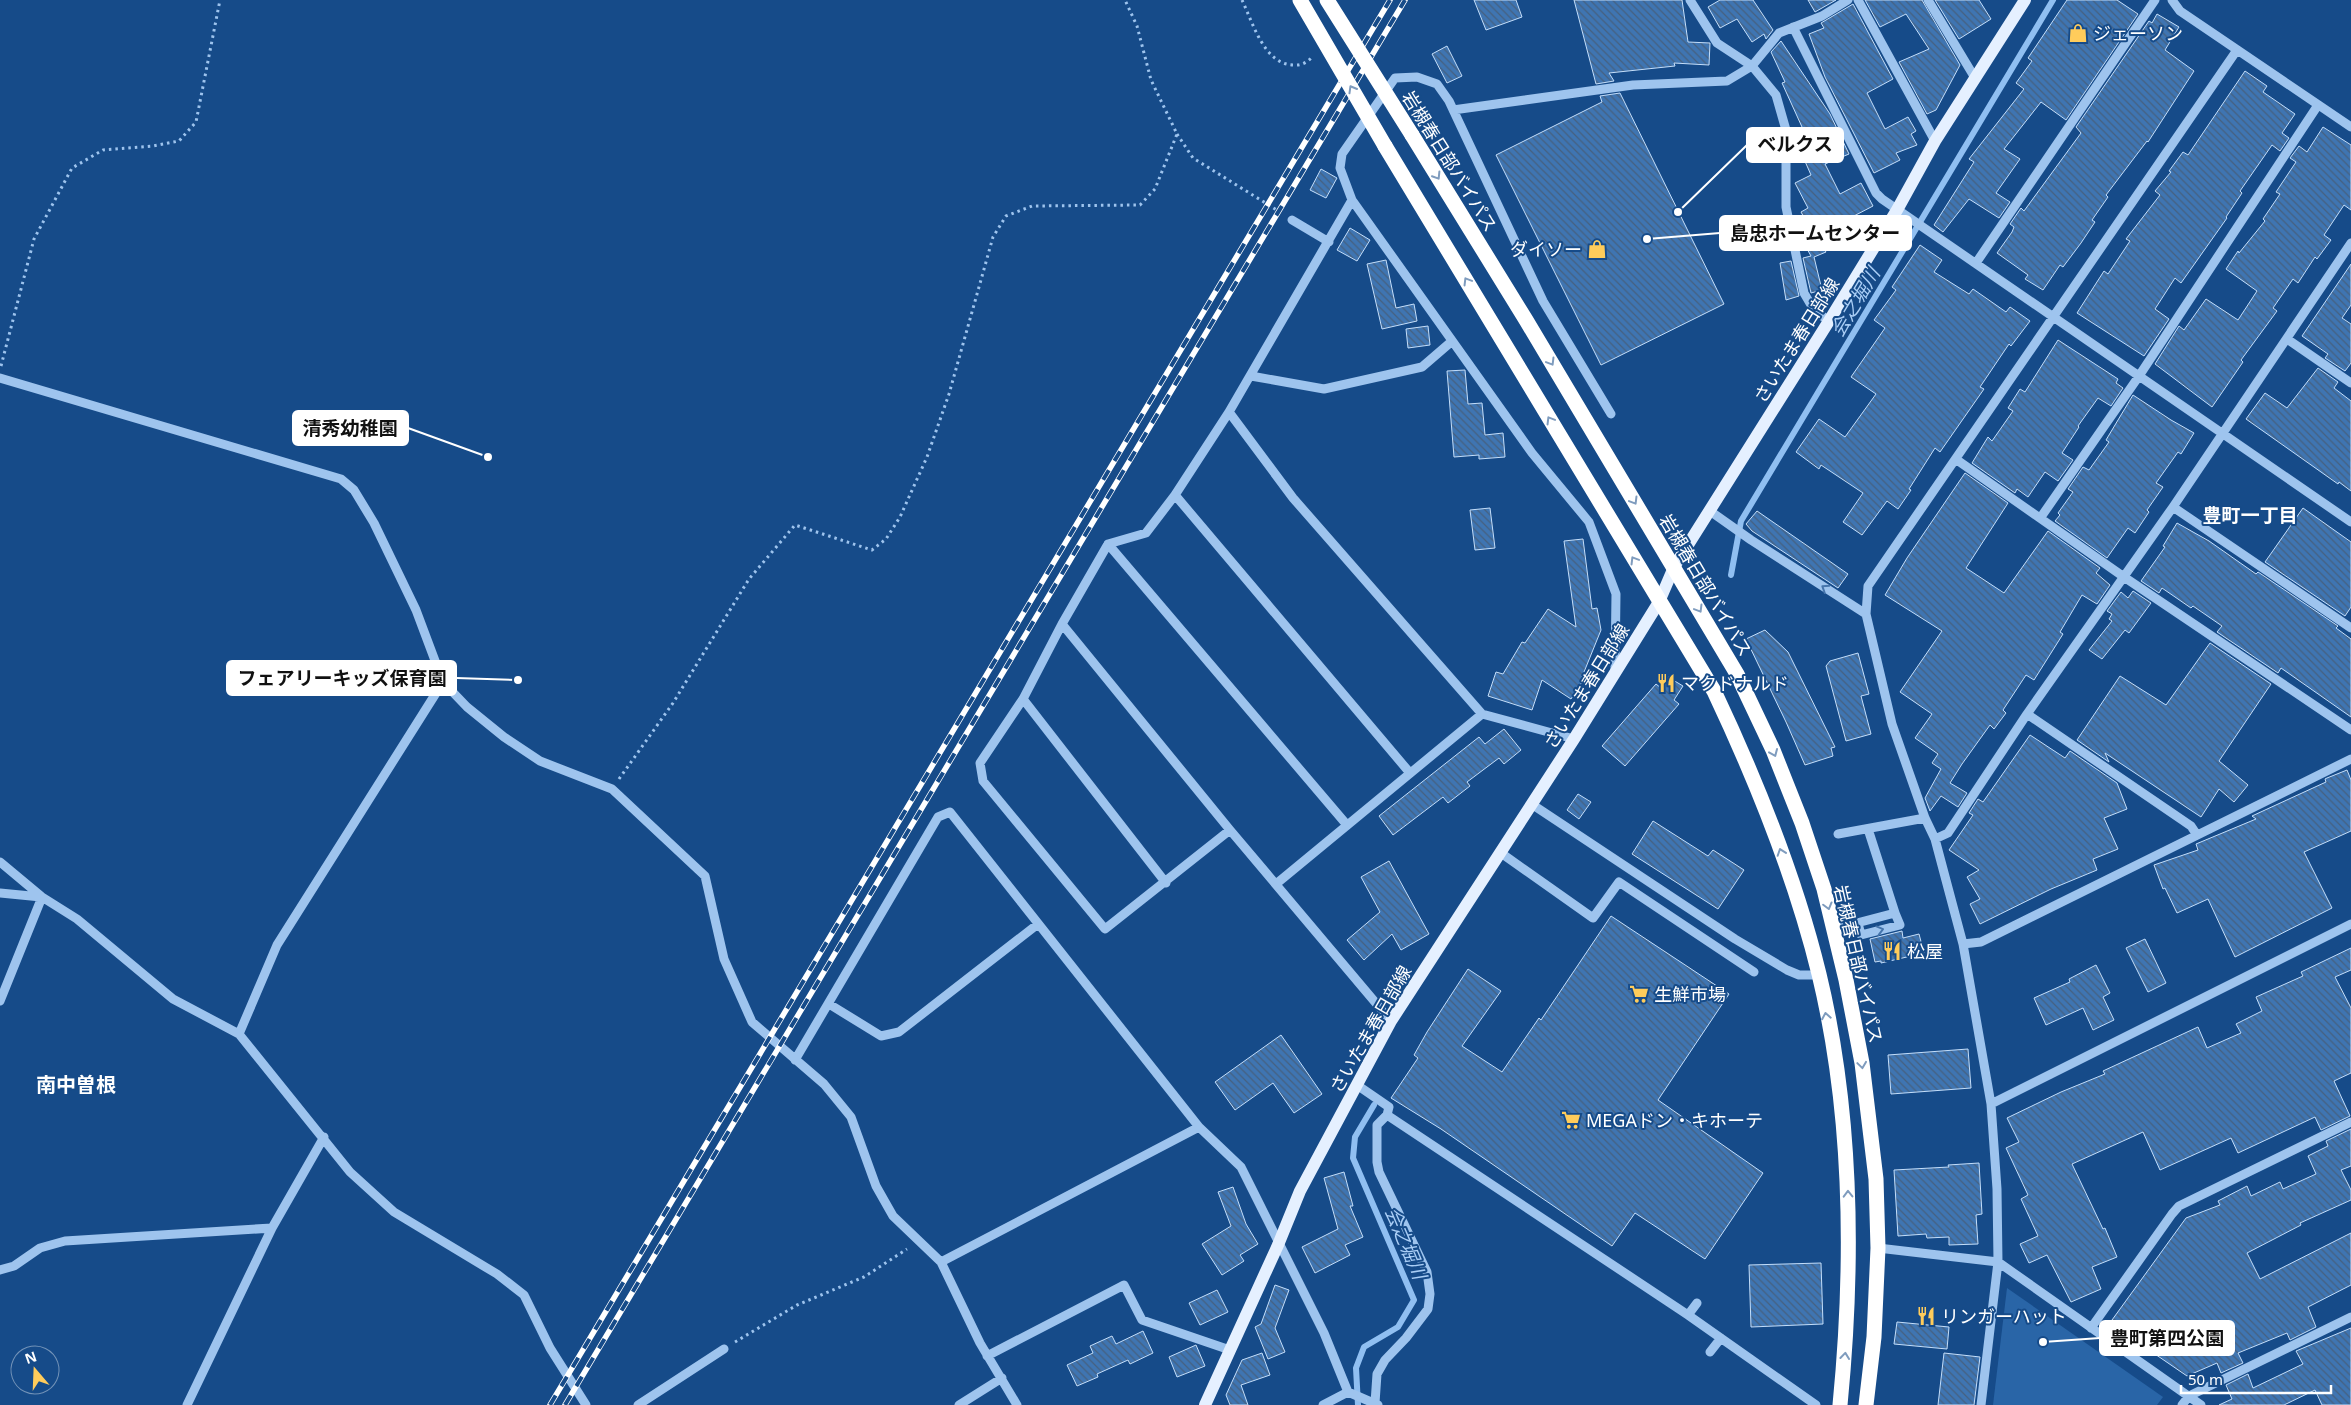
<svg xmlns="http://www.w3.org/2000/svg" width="2351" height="1405" viewBox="0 0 2351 1405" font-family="'Noto Sans','Noto Sans JP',sans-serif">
	<defs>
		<pattern id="building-back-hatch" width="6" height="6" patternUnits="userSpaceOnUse" patternTransform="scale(1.25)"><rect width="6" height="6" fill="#3f75b2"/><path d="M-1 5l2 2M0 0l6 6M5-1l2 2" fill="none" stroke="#46607f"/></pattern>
	</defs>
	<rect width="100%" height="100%" fill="#164b89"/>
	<path fill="#2965a7" d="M2007,1288L2163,1397L2157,1405H1993Z"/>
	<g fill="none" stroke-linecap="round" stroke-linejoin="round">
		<path stroke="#90bff1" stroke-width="6" d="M1731,575L1741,521L2053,0
			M1358,1405L1356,1368L1364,1347L1398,1327L1414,1300L1353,1158L1355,1137L1374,1105"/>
	</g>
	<path fill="url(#building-back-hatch)" stroke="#c4defa" d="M1474,0H1516L1522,17L1486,30Z
		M1574,0H1682L1688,42L1710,43L1709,65L1674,63L1675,66L1609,73L1614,81L1596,84Z
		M1720,0H1753L1773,30L1766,39L1764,34L1752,42L1737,19L1720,28L1708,7Z
		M1808,0H1836L1815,12Z
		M1865,0H1922L1960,65L1936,110L1927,114L1899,62L1929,49L1906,14L1880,27Z
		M1935,0H1979L1991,19L1959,39Z
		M2067,0H2117L2138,14L2066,120L2041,102L2004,149L2020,159L1996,193L2010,202L1999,218L1969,199L1943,232L1934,225L1974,162L1969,159L2024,89L2016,83L2032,61L2028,58Z
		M1853,4L1893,79L1867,93L1885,129L1908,117L1916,131L1911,134L1917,145L1896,153L1900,160L1874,173L1825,77L1809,34L1824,28L1821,23Z
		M2157,14L2179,27L2165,50L2194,71L2148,142L2147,141L2106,195L2108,197L2092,220L2095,222L2081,243L2063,267L2060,265L2043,290L2025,279L2028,275L1997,253L2012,232L2014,227L2010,224L2021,208L2024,211L2081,133L2076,127L2149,21L2152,23Z
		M1781,41L1830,114L1849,154L1825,164L1840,194L1861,183L1873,206L1852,217L1858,230L1853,239L1824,249L1826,252L1814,257L1822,290L1811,293L1803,258L1811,256L1802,240L1813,234L1801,212L1808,208L1795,183L1811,175L1797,143L1807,138L1782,83L1785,82L1771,52Z
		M1447,46L1462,76L1447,83L1432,54Z
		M2245,71L2267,86L2263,92L2295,114L2282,133L2289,138L2280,151L2272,145L2240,191L2242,193L2226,217L2227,218L2181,283L2175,278L2155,309L2169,319L2144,356L2077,313L2104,271L2108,274L2130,241L2126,239L2160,195L2155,191L2171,172L2169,171L2183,152L2188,155Z
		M1620,93L1724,304L1601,365L1496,155L1602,102L1600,96Z
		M2323,127L2351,145V210L2344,205L2324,235L2331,240L2317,259L2315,257L2298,283L2293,279L2273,308L2277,311L2241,360L2243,362L2212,407L2155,364L2179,326L2184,330L2206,299L2238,320L2257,291L2226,269L2238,251L2239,253L2265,221L2263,219L2280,194L2276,192L2296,162L2290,158L2299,146L2307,152Z
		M1321,169L1337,178L1326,198L1310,190Z
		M1350,228L1370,240L1357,261L1337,250Z
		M1920,245L1942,260L1934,272L1969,294L1973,289L2006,312L2010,307L2030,321L2011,346L2009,344L1980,387L1984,389L1940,452L1935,448L1909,489L1911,490L1898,509L1887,501L1862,535L1843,522L1863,493L1821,465L1819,469L1796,452L1819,419L1845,437L1876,394L1851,377L1885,328L1874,320L1896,290L1892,287Z
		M1386,260L1396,308L1414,304L1417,321L1382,329L1367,264Z
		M1791,261L1799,296L1786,300L1780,263Z
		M2351,264V305L2342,318L2351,324V363L2345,371L2325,358L2328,354L2302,336Z
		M1428,326L1430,345L1408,348L1406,329Z
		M2058,340L2118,379L2116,383L2123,388L2111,406L2098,398L2078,426L2079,427L2062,453L2073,460L2058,481L2045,472L2028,497L2017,489L2015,493L1972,463L1988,437L1992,441L2013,411L2008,408L2020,389L2025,392Z
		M2318,368L2338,382L2334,388L2351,401V491L2339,482L2338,484L2246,419L2265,393L2287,408Z
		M1465,370L1468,404L1482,403L1485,435L1503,433L1505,457L1479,459V455L1454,457L1447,371Z
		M2133,395L2171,420L2194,433L2181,454L2178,452L2156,483L2163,487L2147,510L2149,512L2135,533L2128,528L2107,558L2055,521L2060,515L2058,513L2073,492L2068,489L2083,467L2089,470L2109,442L2106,440Z
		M1965,473L2008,503L1966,568L2004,593L2048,531L2100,568L2096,573L2110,585L2097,604L2082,595L2060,632L2063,634L2034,680L2026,675L2003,710L2006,713L1994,729L1990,725L1962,764L1950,783L1967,793L1958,807L1941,796L1930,811L1925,798L1941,769L1932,763L1938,754L1915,738L1932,714L1900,692L1942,631L1885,595L1907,558Z
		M1490,508L1495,548L1475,550L1470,510Z
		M2303,508L2351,542V607L2345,616L2265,562Z
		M1757,511L1848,574L1838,588L1752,531L1746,524Z
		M2177,523L2209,541L2256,574L2258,572L2338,626L2336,628L2351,639V717L2281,668L2278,673L2217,632L2222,626L2193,606L2191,608L2162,588L2159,593L2141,581L2165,547L2163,546Z
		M1583,539L1592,609L1597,608L1601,630L1582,677L1584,679L1571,699L1542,680L1532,710L1488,696L1496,672L1503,674L1522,642L1525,643L1548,609L1576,627L1564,541Z
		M2133,591L2151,603L2129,633L2125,630L2102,659L2089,650L2112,621L2109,619L2112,614L2107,611L2121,592L2128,598Z
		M1765,630L1788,652L1835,747L1831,748L1833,756L1805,765L1786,722L1746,639Z
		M2210,643L2271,684L2219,761L2248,785L2234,802L2219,789L2201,817L2105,753L2109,762L2077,740L2120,676L2166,705Z
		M1858,653L1869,694L1861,696L1871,734L1846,741L1826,666L1830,661Z
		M1668,677L1683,686L1674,700L1679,704L1625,766L1602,746L1656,684L1661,688Z
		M1504,729L1521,750L1504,764L1499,758L1467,782L1470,786L1448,803L1443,797L1393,835L1379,816L1479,737L1485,744Z
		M2030,735L2065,758L2070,751L2117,783L2127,809L2104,818L2118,849L2093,859L2097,870L2051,889L1980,924L1970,904L1980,899L1967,877L1979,870L1949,850L1973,815L1969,813L1978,799L1983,802Z
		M2347,770L2351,780V831L2304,852L2332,908L2235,957L2208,899L2177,913L2165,888L2163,889L2154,865L2198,850L2196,844L2256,819L2252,816L2326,782L2325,779L2327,778Z
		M1578,794L1591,802L1579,819L1567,810Z
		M1653,821L1708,856L1713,850L1744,870L1718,909L1632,854Z
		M1389,861L1429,934L1401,950L1392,934L1364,960L1347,940L1380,912L1361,877Z
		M1611,916L1729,994L1658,1100L1763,1173L1705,1259L1635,1213L1612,1246L1441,1129L1391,1098L1418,1058L1414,1055L1427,1032L1468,969L1501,991L1462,1046L1502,1072L1539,1018L1541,1020Z
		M1902,931L1903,938L1919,934L1924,953L1881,963V961L1875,962L1870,939Z
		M2145,939L2166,983L2148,992L2126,948Z
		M2351,948V970L2335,977L2351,1008V1073L2334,1081L2350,1116L2321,1130L2315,1117L2238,1153L2231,1138L2160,1170L2143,1132L2072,1164L2103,1229L2105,1228L2117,1257L2092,1267L2101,1289L2071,1302L2047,1255L2029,1263L2020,1244L2038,1236L2021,1199L2028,1195L2006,1148L2019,1142L2007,1118L2061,1092L2105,1074L2103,1071L2198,1027L2207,1048L2241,1033L2236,1024L2262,1011L2256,997L2303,976L2301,972Z
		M2096,965L2110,993L2103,997L2114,1020L2093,1030L2083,1008L2046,1025L2034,998L2070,982L2069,979Z
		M1281,1035L1322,1094L1294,1113L1273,1083L1235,1110L1215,1082Z
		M1968,1049L1971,1088L1891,1094L1888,1055Z
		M2351,1129V1166L2341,1170L2351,1190V1200L2300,1223L2301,1225L2247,1253L2260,1279L2351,1233V1285L2308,1307L2316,1327L2290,1340L2287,1333L2238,1353L2243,1363L2221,1373L2217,1363L2187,1376L2133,1339L2135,1336L2112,1320L2186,1218L2220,1205L2218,1201L2247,1186L2251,1196L2280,1182L2283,1189L2316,1174L2308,1156L2328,1146L2326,1141Z
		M1979,1163L1982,1214L1976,1215L1978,1244L1949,1245V1237L1927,1238L1926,1234L1898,1236L1894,1170L1949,1167L1948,1165Z
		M1344,1172L1353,1206H1350L1363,1237L1345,1245L1350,1255L1315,1273L1302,1247L1338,1229L1324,1178Z
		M1233,1187L1246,1224L1258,1244L1240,1255L1244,1261L1222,1275L1202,1244L1231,1226L1218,1192Z
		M1821,1263L1823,1324L1751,1327L1749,1265Z
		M1275,1285L1289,1290L1275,1328L1285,1352L1268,1359L1255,1327L1261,1324Z
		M1217,1290L1228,1312L1200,1325L1189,1303Z
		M1897,1322L1949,1327L1947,1349L1894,1344Z
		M2351,1328V1405H2322L2315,1390L2284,1405H2219L2232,1399L2226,1385L2248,1374L2253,1388L2303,1364L2296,1351Z
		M1143,1331L1153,1353L1130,1364L1128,1360L1097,1374L1098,1377L1077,1386L1067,1365L1093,1353L1090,1346L1112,1336L1116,1344Z
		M1196,1345L1205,1366L1177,1377L1169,1357Z
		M1262,1353L1270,1375L1241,1385L1248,1405H1230L1226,1395L1242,1360Z
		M1944,1353L1980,1357L1974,1405H1938Z"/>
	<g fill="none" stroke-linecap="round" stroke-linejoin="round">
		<path stroke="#9ec4ee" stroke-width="3" stroke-dasharray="2.5 4" stroke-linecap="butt" d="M1242,0C1253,23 1264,64 1293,65C1301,66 1308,62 1313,56
			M1177,134L1193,158L1280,212
			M1,366L34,239L72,168L103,150L153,146L179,141L196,122L220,0
			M619,779L673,703L749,579L795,525L872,550L886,539L900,517L927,457L949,394L993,237L1006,216L1032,206L1140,205L1155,189L1177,134L1151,80L1137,26L1125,0
			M735,1342L797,1305L864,1277L907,1249"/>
		<path stroke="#9ec4ee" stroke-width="9" d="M1690,0L1717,43L1752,66L1776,95L1786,130V207L1804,293L1814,310L1829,321
			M1858,0L1935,141
			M1928,0L1975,78
			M2172,0L2180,11L2351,127
			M1793,27L1876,193L1882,199L2351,522
			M1453,110L1633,85L1727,81L1752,66L1779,33L1822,16L1848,0
			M1352,200L1340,168L1342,154L1395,78L1417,77L1437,84L1449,101L1543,301L1611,414
			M1292,220L1329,242
			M1976,263L2155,0
			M2287,339L2351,383
			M1251,376L1324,389L1422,367L1451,342
			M0,378L341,479L354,490L374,523L416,610L443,682L467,707L504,737L540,761L612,789L705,876L724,959L752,1022L824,1084L851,1117L876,1186L893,1216L941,1262L980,1343L1017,1405
			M1229,412L1352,200L1532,453L1589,522L1616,594L1615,670
			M1957,460L2124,577L2351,730
			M1175,495L1410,773
			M2173,507L2351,628
			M1710,511L1751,540L1866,614
			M2041,517L2139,376L2318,105
			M1108,544L1347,825
			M1062,624L1230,830L1391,1021
			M1023,699L1166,883
			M2027,714L2191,826L2197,835
			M1533,805L1735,939L1787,970L1799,975H1819
			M1230,830L1105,929L983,781L980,763L1023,699L1062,624L1108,544L1146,533L1175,495L1229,412L1293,498L1482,714L1574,739
			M1838,834L1925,818
			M1935,839L1948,833L2027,714L2173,507L2351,243
			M1501,853L1593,918L1619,882L1754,972
			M0,862L42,897L77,919L173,999L239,1034L350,1172L394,1212L497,1274L524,1295L550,1348L586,1405
			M1276,884L1482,714
			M0,893L41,897
			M1858,923L1861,935L1900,925L1895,913
			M1834,929L1895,913L1868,829
			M1963,944L1981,942L2351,759
			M0,1001L42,897
			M829,1004L881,1036L899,1032L1038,924
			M239,1034L277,945L443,682
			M795,1060L938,817L950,812L1199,1127L1241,1167L1324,1333L1348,1392
			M1357,1085L1389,1107L1387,1115
			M1991,1104L2351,924
			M1878,1248L1998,1262L2201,1405
			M941,1262L1199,1127
			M0,1270L14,1266L40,1248L65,1241L272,1228
			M1688,1315L1697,1303
			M2091,1328L2172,1214L2179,1206L2351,1122
			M1710,1352L1721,1338
			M987,1356L1124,1285L1142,1320L1230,1350
			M1375,1403L1377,1374L1385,1360L1406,1338L1428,1309L1430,1294L1427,1272L1379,1172L1377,1162V1125L1387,1115L1688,1315L1816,1405
			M187,1405L272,1228L324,1137
			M638,1405L724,1349
			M959,1405L1002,1378
			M1323,1405L1348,1392L1378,1405
			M1981,1405L1998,1262L1997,1189L1991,1104L1963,944L1935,839L1925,818L1892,724L1866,614L1868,586L2237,50
			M2182,1405L2189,1396L2351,1317"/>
		<path stroke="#e5f0ff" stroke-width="12" d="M1205,1405L1278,1245L1300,1191L1391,1021L1574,739L1659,602L1674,567L1829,321L1897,210L1935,141L2025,0"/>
		<path stroke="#fff" stroke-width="15" d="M1412,135L1526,320L1737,674L1773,750L1802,823L1824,889L1846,980L1862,1063L1876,1179L1878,1248L1874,1337L1866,1405
			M1385,146L1714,691C1757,782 1795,876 1819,974C1853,1115 1854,1262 1840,1405"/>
		<g stroke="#fff" stroke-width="5.5">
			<path id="rail" d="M550,1405L1390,0
				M565,1405L1405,0"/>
		</g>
		<use href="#rail" stroke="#164b89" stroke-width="4" stroke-dasharray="11" stroke-linecap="butt"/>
		<path stroke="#fff" stroke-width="15" d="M1300,0L1385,146
			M1327,0L1412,135"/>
	</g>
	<defs><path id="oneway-chevron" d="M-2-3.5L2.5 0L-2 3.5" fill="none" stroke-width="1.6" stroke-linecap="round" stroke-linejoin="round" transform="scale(1.25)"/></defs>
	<g stroke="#7f9cbe">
		<use href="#oneway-chevron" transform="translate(1352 89) rotate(-120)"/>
		<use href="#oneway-chevron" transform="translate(1437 176) rotate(58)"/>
		<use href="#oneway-chevron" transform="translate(1467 281) rotate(-121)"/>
		<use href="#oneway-chevron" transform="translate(1551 362) rotate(59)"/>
		<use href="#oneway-chevron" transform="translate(1550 420) rotate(-121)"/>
		<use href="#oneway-chevron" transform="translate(1634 501) rotate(59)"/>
		<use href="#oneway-chevron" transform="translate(1634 560) rotate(-121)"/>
		<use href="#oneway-chevron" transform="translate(1699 609) rotate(59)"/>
		<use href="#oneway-chevron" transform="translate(1774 753) rotate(67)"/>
		<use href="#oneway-chevron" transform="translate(1781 852) rotate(-109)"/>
		<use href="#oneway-chevron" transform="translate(1828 906) rotate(75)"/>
		<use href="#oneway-chevron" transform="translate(1826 1016) rotate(-100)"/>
		<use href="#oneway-chevron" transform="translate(1862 1065) rotate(82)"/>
		<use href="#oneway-chevron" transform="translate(1848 1194) rotate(-91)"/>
		<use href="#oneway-chevron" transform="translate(1845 1356) rotate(-84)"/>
	</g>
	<g stroke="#4675ac">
		<use href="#oneway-chevron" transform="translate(1825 588) rotate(-147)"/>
		<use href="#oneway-chevron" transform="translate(1880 930) rotate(-15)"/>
	</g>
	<defs>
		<g id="shop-bare" transform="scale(1.5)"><path d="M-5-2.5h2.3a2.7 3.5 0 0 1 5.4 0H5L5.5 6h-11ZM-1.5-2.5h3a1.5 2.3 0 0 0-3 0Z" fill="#ffcc5b" stroke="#164b89" stroke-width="2.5" paint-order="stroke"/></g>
		<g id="restaurant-bare" transform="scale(1.5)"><path d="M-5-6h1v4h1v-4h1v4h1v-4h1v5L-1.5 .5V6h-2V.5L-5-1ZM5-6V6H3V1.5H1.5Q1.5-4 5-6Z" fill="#ffcc5b" stroke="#164b89" stroke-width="2.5" paint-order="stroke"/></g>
		<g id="supermarket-bare" transform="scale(1.5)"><path d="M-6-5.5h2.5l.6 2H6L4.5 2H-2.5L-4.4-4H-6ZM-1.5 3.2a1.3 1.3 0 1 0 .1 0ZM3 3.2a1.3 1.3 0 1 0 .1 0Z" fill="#ffcc5b" stroke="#164b89" stroke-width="2.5" paint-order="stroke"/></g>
	</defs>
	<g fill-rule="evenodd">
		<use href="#shop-bare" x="2078" y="33"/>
		<use href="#shop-bare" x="1597" y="249"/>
		<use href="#restaurant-bare" x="1666" y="683"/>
		<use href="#restaurant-bare" x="1892" y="951"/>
		<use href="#supermarket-bare" x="1639" y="994"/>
		<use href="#supermarket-bare" x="1571" y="1120"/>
		<use href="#restaurant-bare" x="1926" y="1316"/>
	</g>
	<g text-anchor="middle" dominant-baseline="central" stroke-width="4" stroke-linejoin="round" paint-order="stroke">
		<g font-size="18" fill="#fff" stroke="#164b89" text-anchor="start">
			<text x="2093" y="33">ジェーソン</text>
			<text x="1582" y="249" text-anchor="end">ダイソー</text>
			<text x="1681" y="683">マクドナルド</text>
			<text x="1907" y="951">松屋</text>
			<text x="1654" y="994">生鮮市場</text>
			<text x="1586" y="1120">MEGAドン・キホーテ</text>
			<text x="1941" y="1316">リンガーハット</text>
		</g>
		<g font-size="18" fill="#fff" stroke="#164b89">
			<text transform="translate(1450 161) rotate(58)">岩槻春日部バイパス</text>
			<text transform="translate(1796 340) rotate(-58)">さいたま春日部線</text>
			<text transform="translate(1706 585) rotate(59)">岩槻春日部バイパス</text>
			<text transform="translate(1586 686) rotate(-58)">さいたま春日部線</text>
			<text transform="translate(1859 964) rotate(77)">岩槻春日部バイパス</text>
			<text transform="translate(1370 1029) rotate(-60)">さいたま春日部線</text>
		</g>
		<g font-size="19" font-style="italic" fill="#aacef6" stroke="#164b89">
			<text transform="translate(1855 302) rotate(-59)">会之堀川</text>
			<text transform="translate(1406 1243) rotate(67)">会之堀川</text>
		</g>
		<g font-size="19" font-weight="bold" fill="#fff" stroke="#164b89">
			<text x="2250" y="515">豊町一丁目</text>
		</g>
		<g font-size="20" font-weight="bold" fill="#fff" stroke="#164b89">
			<text x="76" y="1084">南中曽根</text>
		</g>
	</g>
	<path fill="none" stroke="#fff" stroke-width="2" d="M1678 212L1747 145M1647 239L1720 233M488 457L408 428M518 680L456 678M2043 1342L2100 1338"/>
	<g fill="#fff" stroke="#164b89" stroke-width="2">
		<circle cx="1678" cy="212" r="5"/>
		<circle cx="1647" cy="239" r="5"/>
		<circle cx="488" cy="457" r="5"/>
		<circle cx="518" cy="680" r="5"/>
		<circle cx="2043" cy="1342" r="5"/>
	</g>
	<g fill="#fff" stroke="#fff" stroke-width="2">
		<rect x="1747" y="128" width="96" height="34" rx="5"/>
		<rect x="1720" y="216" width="191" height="34" rx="5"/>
		<rect x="293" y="411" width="115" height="34" rx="5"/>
		<rect x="227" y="661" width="229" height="34" rx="5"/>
		<rect x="2100" y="1321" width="134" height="34" rx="5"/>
	</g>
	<g font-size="19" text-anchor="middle" font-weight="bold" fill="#111">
		<text x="1795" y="151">ベルクス</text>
		<text x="1815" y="240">島忠ホームセンター</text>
		<text x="350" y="435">清秀幼稚園</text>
		<text x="342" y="685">フェアリーキッズ保育園</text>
		<text x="2167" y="1345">豊町第四公園</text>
	</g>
	<g transform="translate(35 1370) rotate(341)"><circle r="24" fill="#164b89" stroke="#7393b8"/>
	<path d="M0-4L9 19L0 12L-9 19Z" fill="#ffcc5b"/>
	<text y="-8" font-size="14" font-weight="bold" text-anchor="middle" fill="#ffffff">N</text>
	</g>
	<path d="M2181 1385v8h150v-8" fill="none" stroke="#ffffff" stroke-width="2.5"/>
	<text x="2188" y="1385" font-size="15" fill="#ffffff" stroke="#164b89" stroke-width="4" paint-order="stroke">50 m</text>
</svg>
